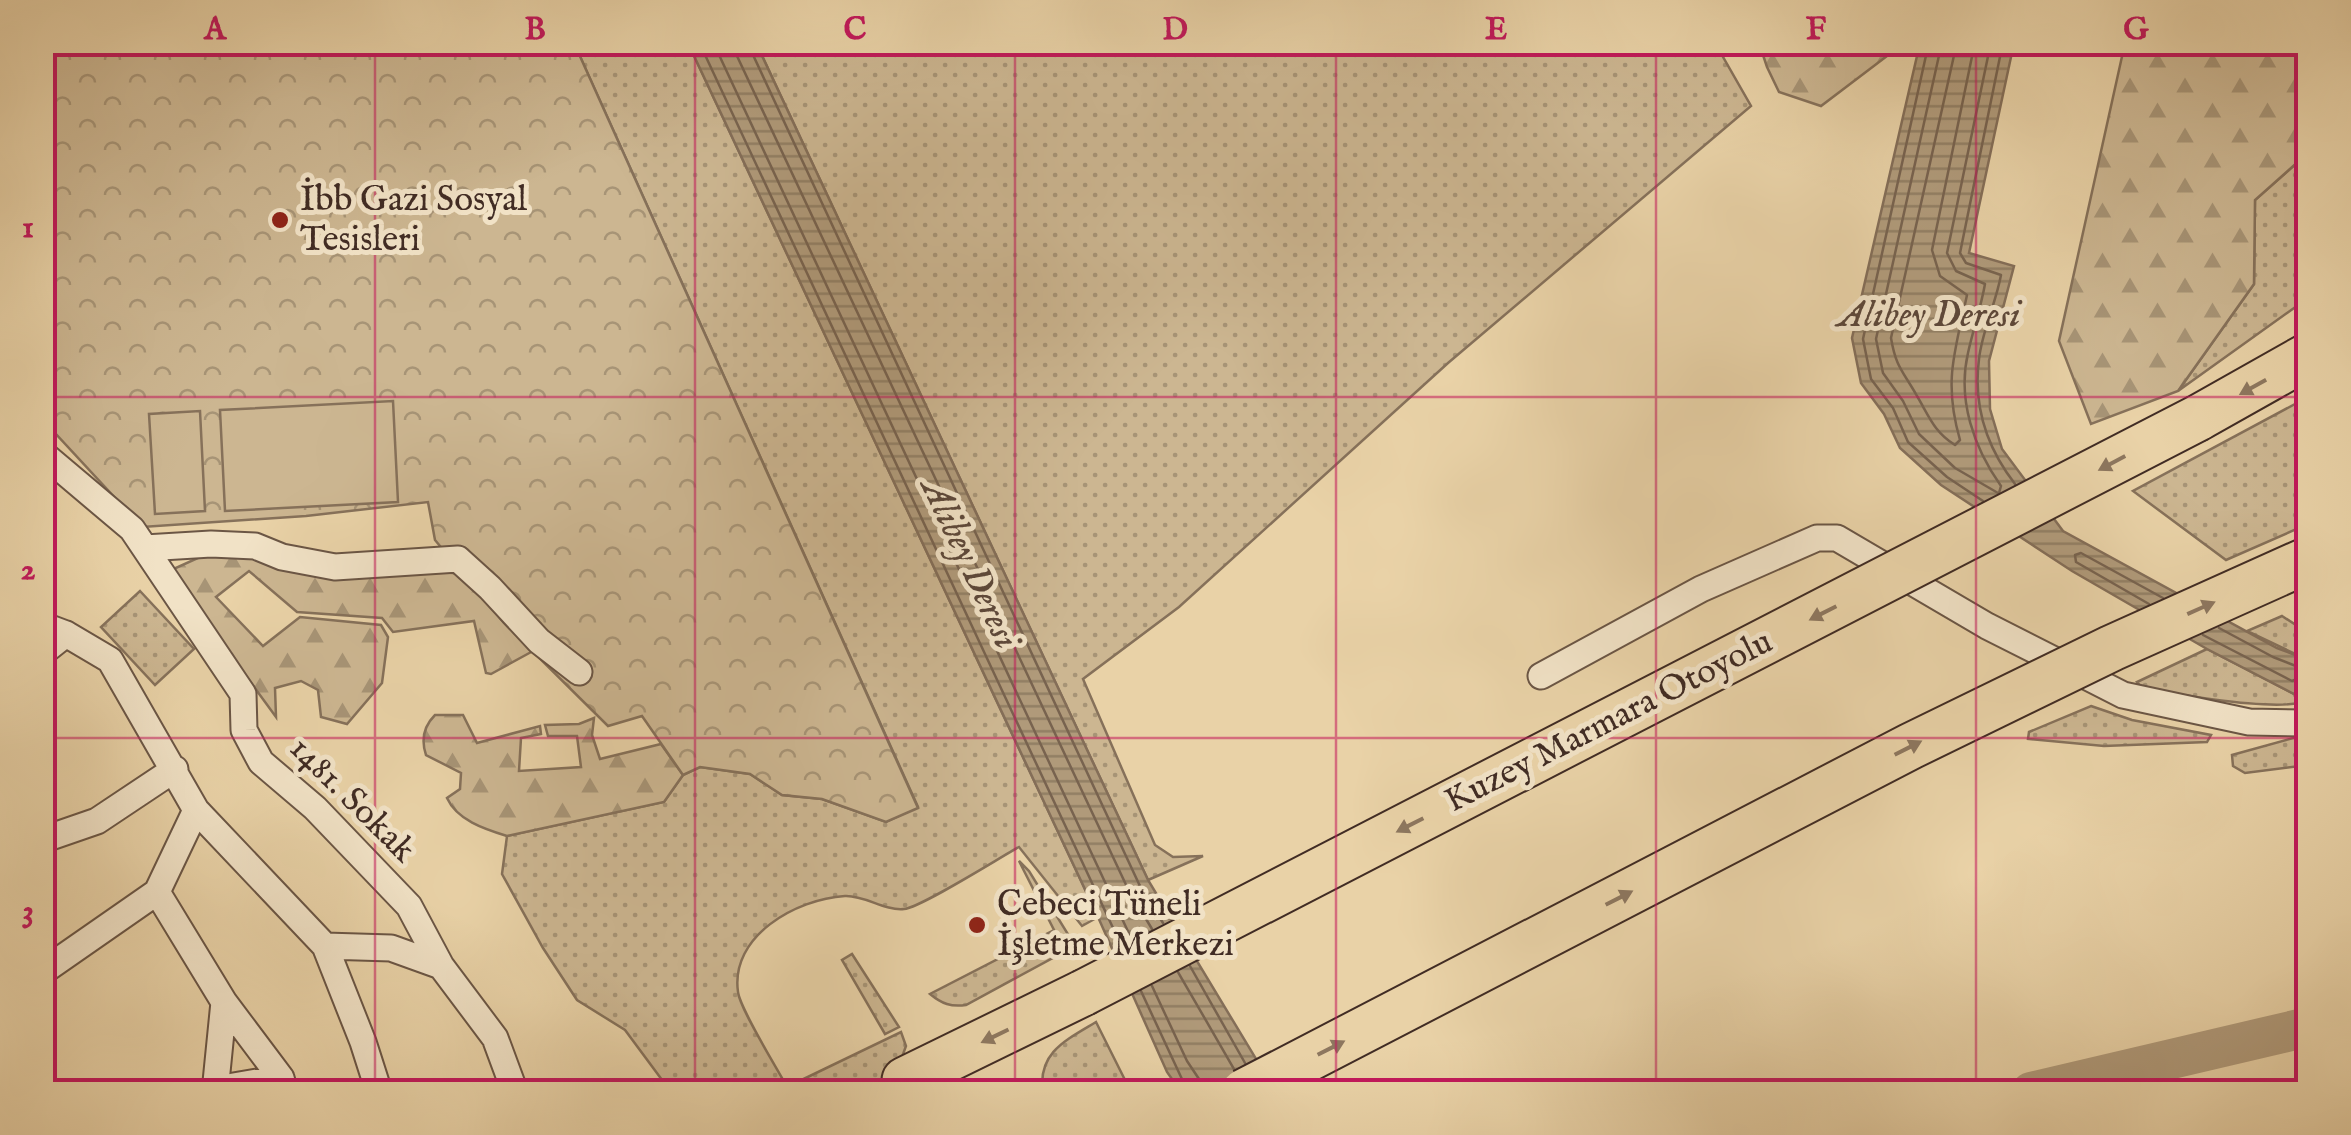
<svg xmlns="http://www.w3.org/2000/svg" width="2351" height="1135" viewBox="0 0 2351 1135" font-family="'IM FELL English',serif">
	<defs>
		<pattern id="grass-dots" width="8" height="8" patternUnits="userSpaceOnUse" patternTransform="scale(2.5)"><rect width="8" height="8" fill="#ccb691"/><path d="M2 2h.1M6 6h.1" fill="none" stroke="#a79476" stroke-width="1.8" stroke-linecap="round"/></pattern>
		<pattern id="forest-firs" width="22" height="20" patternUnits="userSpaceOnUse" patternTransform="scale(2.5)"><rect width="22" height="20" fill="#ccb691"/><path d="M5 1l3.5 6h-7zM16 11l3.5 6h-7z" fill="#a79476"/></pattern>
		<pattern id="park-crowns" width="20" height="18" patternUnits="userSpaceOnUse" patternTransform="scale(2.5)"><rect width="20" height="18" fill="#ccb691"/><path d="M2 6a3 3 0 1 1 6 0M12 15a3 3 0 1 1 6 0" fill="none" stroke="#a79476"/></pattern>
		<pattern id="water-rules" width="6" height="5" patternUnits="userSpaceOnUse" patternTransform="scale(2.5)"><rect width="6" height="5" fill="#b09a7a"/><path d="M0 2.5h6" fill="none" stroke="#917e64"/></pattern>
	</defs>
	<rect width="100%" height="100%" fill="#e9d2a7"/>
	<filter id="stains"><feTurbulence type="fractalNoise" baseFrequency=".002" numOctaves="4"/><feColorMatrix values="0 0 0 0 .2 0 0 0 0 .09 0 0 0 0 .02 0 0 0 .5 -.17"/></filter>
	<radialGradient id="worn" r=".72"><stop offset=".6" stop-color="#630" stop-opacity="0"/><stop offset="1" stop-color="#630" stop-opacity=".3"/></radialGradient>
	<path fill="url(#grass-dots)" stroke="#86715a" stroke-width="2.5" d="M574,43H688L1098,917L1082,926L1019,847C999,858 920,908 904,909C884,911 865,895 845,896C796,899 730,936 738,992C740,1009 777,1068 787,1087L901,1032L906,1046L898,1068L903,1092H671L625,1030L577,1000L543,948L502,874L507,836L664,802L683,775L700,767L750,774L782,795L822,799L886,822L918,807Z
		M756,43H1715L1751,106L1448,363L1179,607L1083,679L1155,845L1173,857L1203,856L1148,880Z
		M2308,153V298L2178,391L2254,284L2255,200Z
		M2308,397V524L2226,560L2133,491Z
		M140,591L194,649L155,685L101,627Z
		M2282,616L2308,633V660L2247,631Z
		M2207,649L2296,695L2308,680V699C2289,715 2174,693 2143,689L2137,682Z
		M2091,706L2132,720L2211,735L2207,742L2104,746L2028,739L2029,732Z
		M2297,737L2308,743V765L2245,773L2233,766L2232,755Z
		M1019,861L1029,871L1074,944L1059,949L1060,954L966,1005C951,1007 942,1004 930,994L1054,930Z
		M852,954L899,1027L885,1034L842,960Z
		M1096,1022L1131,1092H1043C1037,1053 1066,1040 1096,1022Z"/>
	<path fill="url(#forest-firs)" stroke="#86715a" stroke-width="2.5" d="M1759,43V42L1891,43L1887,56L1821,106L1779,92L1767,67Z
		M2125,43H2308V153L2255,200L2254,284L2178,391L2091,424L2059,341Z
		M211,552L464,574L533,651L491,674L486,673L474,621L393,632L382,618L297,612L249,571L216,597L263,646L300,617L381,625L388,637L382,683L347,724L321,717L318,690L301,681L275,688L276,717L169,571Z
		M435,715H463L477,743L540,726L541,734L521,738L519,771L581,767L577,736H548L545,725L579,724L594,718L592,735L600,759L661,744L683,775L664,802L507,836C484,829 457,820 447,798L460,789L461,773L426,755C421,740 424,726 435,715Z"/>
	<path fill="url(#park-crowns)" stroke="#86715a" stroke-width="2.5" d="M43,43H574L918,808L886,822L822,799L782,795L750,774L700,767L683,775L642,716L608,726L504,623L435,540L428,502L306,516L142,527L43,420Z"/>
	<path fill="#ccb691" stroke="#86715a" stroke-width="2.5" d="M393,401L398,502L225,511L220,410Z
		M200,411L205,511L155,514L149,414Z"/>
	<path fill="url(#water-rules)" stroke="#846e58" stroke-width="2.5" d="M688,43H756L1148,880L1276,1092H1181L1167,1072L1098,917Z
		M1920,43H2014L1969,253L2014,266L1989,361L1990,409L2002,449L2063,531L2277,648L2308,660L2307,685L2296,695L2207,649L2072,571L1941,485L1900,448L1884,414L1861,383L1852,338Z"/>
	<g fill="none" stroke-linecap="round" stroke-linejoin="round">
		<path stroke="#78634f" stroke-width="2.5" d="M699,42L1121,945
			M713,42L1132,940
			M735,42L737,56L1128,889L1152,929
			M747,42L1139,884L1163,923
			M1929,42L1863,339L1871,379L1893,408L1908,442L1947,477L1983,501
			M1942,42L1876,339L1883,373L1903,401L1919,434L1955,468L1998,493
			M1957,42L1891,338C1896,368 1903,371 1917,396C1929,416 1934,432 1955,445L1960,440C1943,381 1955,352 1967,295L1940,276L1932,250L1975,42
			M1991,42L1947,253L1956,271L1985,284C1981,307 1973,330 1968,353C1957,400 1974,448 2001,486L1999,493
			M2003,42L1960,253L1966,263L2001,275C1996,303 1982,331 1979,359C1973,406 1987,448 2015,484
			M2149,604L2076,562L2075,555L2081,553L2163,598
			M2219,628L2273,657L2306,670L2308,668
			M2203,635L2292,681L2306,675L2308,677
			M1190,966L1245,1063
			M1178,972L1234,1069
			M1152,986L1187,1061L1199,1079L1201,1092
			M1141,991L1188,1092"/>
		<path stroke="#b09a7a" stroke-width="40" d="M2031,1092L2308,1027"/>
		<g stroke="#6b5645" stroke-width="29">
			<path id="minor" d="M42,453L132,529L243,694L244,730L261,762L315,808L409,906L441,966
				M145,548L211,544L255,546L282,557L335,567L458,559L490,588L539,641L579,672
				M42,625L66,634L110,660L196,810L325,946L391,948L441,966L495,1038L515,1092
				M42,653L66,634
				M1541,676L1701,589L1817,538H1837L1987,626L2123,695L2249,722L2308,723
				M42,840L97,821L175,769
				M157,892L224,1002L215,1092
				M325,946L363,1042L379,1092
				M42,972L157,892L196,810
				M224,1002L281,1078
				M216,1089L281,1078L285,1092"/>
		</g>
		<g stroke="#412c24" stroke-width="49">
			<path id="motorway" d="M2198,418L2308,356
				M905,1080L1083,993"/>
		</g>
		<use href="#minor" stroke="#f1e2c6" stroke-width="25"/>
		<use href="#motorway" stroke="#e9d2a7" stroke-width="45"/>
		<g stroke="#412c24" stroke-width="49" stroke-linecap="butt">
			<path id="motorway-bridge" d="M1083,993L2198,418
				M1244,1092L1911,746L2112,648L2308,560"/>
		</g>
		<use href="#motorway-bridge" stroke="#e9d2a7" stroke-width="45"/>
	</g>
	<defs><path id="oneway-solid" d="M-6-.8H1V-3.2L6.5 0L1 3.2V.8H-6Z" transform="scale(2.5)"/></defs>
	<g fill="#8d775f">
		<use href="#oneway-solid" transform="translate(2253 387) rotate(151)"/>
		<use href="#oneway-solid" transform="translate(2112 463) rotate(152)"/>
		<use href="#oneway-solid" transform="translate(2201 608) rotate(-24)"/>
		<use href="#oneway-solid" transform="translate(1823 613) rotate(153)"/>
		<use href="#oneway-solid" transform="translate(1908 748) rotate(-27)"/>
		<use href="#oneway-solid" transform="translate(1410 825) rotate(153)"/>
		<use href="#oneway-solid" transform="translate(1619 898) rotate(-27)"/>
		<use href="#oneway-solid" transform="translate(995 1036) rotate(154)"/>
		<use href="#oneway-solid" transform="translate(1331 1048) rotate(-27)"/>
	</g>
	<path fill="none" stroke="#c2185b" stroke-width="2.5" stroke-opacity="0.55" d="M375,42V1092M695,42V1092M1015,42V1092M1336,42V1092M1656,42V1092M1976,42V1092M42,397H2308M42,738H2308"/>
	<g fill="#8f2418" stroke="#f1e2c6" stroke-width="4">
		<circle cx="280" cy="220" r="10"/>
		<circle cx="977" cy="925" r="10"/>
	</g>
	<g text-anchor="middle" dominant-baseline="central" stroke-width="10" stroke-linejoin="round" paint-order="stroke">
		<g font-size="35" fill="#412c24" stroke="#f1e2c6" text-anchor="start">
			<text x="300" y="200">İbb Gazi Sosyal<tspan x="300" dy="40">Tesisleri</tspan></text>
			<text x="997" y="905">Cebeci Tüneli<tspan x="997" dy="40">İşletme Merkezi</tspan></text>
		</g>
		<g font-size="35" fill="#412c24" stroke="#f1e2c6">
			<text transform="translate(1609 722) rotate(-27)">Kuzey Marmara Otoyolu</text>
			<text transform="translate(352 800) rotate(45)">1481. Sokak</text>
		</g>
		<g font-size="38" font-style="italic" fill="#5d483a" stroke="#f1e2c6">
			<text x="1929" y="316">Alibey Deresi</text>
			<text transform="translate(969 564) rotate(65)">Alibey Deresi</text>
		</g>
	</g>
	<rect width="2351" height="1135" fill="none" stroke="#e9d2a7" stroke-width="110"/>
	<rect x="55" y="55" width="2241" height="1025" fill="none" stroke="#c2185b" stroke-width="4"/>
	<g font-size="32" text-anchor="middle" font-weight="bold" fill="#c2185b">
		<text x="215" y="39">A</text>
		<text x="535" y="39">B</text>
		<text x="855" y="39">C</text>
		<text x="1175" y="39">D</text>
		<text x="1496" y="39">E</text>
		<text x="1816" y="39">F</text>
		<text x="2136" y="39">G</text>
		<text x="28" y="237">1</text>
		<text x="28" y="579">2</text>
		<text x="28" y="921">3</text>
	</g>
	<rect width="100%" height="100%" filter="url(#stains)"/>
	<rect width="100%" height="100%" fill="url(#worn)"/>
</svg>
